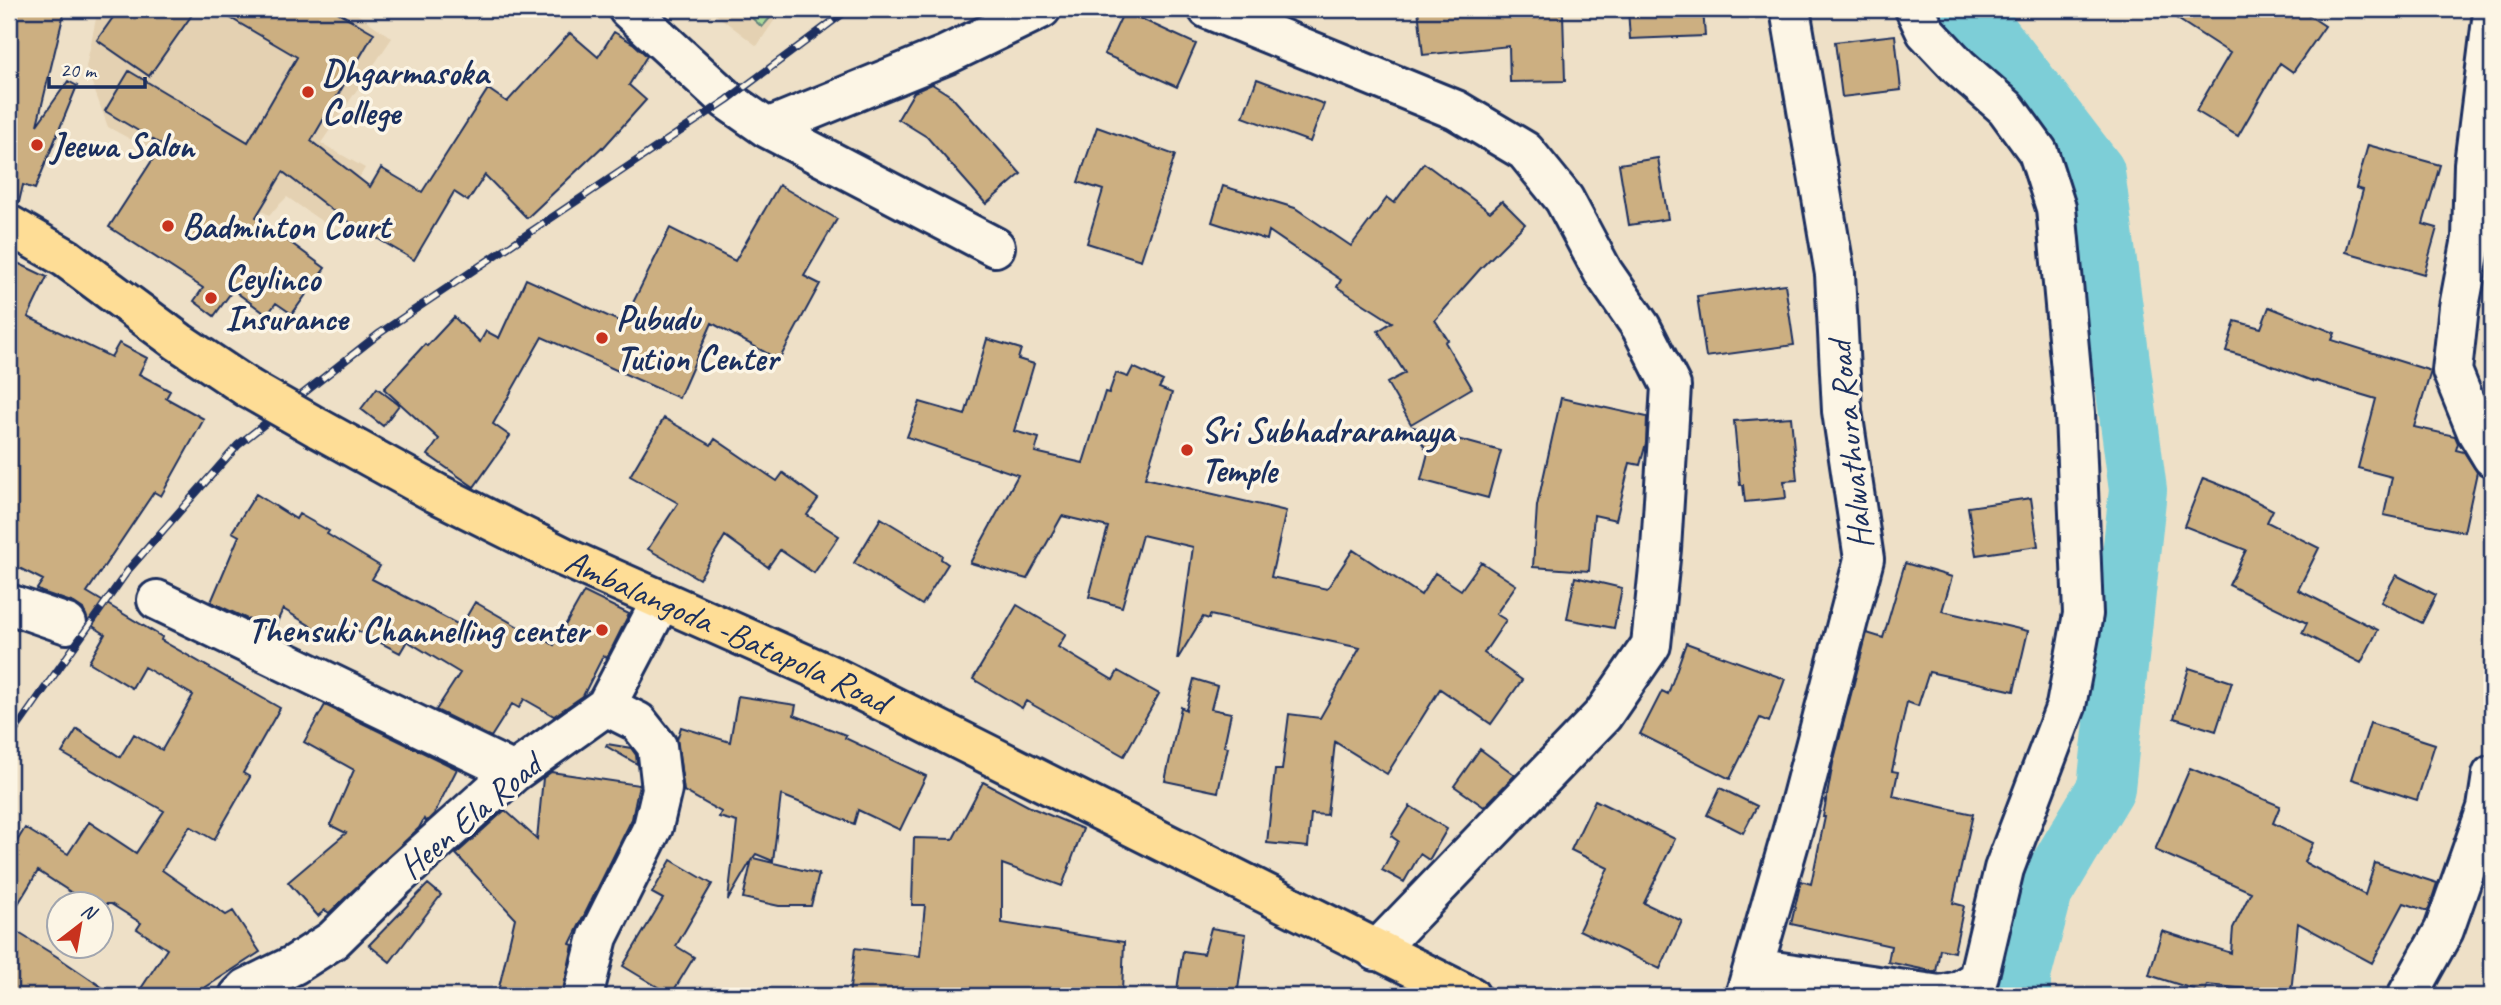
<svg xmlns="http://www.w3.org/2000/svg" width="2501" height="1005" viewBox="0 0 2501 1005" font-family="Caveat,sans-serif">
	<rect width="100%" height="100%" fill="#eee0c7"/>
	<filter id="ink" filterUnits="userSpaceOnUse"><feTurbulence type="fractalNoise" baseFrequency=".0143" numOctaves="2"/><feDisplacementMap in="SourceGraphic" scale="14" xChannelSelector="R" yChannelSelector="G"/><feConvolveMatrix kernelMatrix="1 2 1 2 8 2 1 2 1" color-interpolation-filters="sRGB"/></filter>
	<g filter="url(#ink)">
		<path fill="#e4d1b2" d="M98,9H350L392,38L321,143L365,168L330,227L287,197L269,215L108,127L86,67Z
			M709,9H782L757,46Z"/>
		<path fill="#abda99" stroke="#63847c" stroke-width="2" d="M742,9H778L762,27Z"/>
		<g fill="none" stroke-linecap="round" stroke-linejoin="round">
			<path stroke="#7dced7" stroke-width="58" d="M1971,9L2096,172L2138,490L2106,788L2044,892L2022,976V996"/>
		</g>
		<path fill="#ccaf81" stroke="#1b2f5e" stroke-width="2" d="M9,9H65L37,125L68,81L77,86L35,189L23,185L19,202L9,200Z
			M119,9H196L149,76L97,40Z
			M215,9H332L374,33L311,141L370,187L381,168L422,192L488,89L507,102L570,33L598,57L614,32L634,44L647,56L629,85L646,100L603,148L602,147L527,218L485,175L468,201L454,192L414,260L341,217L283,172L256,217L325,268L292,314L276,303L267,315L233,290L214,316L194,301L203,288L109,227L162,145L105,111L129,71L248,142L297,57Z
			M1418,9H1490L1489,15L1563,13L1565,81L1510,82L1509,46L1423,55Z
			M1628,9H1703L1705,36L1630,39Z
			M2162,9H2299L2325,26L2293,72L2280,63L2238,136L2196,111L2230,53Z
			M1124,11L1196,44L1177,87L1104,54Z
			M1895,35L1901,90L1842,97L1835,42Z
			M1257,79L1324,104L1310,142L1243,117Z
			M932,84L951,96L1021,174L986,204L927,137L898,119L914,92Z
			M1097,127L1175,155L1141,260L1087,243L1103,190L1078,182Z
			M2368,145L2440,165L2423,224L2437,228L2424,274L2346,252L2363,190L2356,188Z
			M1658,158L1668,219L1629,225L1619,164Z
			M1424,163L1490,212L1502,201L1525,224L1481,268L1435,320L1448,340L1445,342L1472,388L1411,424L1387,383L1405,373L1378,331L1392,322L1337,287L1341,280L1269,231L1267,240L1212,222L1223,186L1295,208L1351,246L1387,198L1394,203Z
			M779,185L837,219L804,276L820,284L779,360L712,323L679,398L542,337L493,424L510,436L474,487L428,455L439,439L384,389L425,344L427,346L454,317L480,342L486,331L499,338L526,279L623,323L670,228L735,261Z
			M9,259L47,277L28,317L111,357L119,343L147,358L139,374L170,391L166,398L204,419L161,496L154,492L87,592L162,637L161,640L280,708L243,773L250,777L214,840L190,826L162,870L226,915L233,911L260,952L192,996H136L167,949L137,929L141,923L111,904H89L38,871L9,919V836L17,841L25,828L68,854L89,822L136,853L164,811L62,753L77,729L120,757L134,734L162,750L193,695L144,667L132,688L89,662L105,634L88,623L83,609L74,603L42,592L37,589L43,580L9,563Z
			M1785,284L1794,345L1706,357L1697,296Z
			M2269,307L2335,333L2332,340L2431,371L2414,427L2455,436L2458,443L2456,450L2464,452L2477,472L2464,532L2384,515L2392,477L2358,468L2376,399L2316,381L2315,382L2257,360L2226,351L2235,321L2261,328Z
			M987,339L1021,349L1018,359L1034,364L1014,431L1039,438L1035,452L1083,463L1105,392L1109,393L1116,373L1128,377L1133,367L1163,381L1159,388L1172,393L1145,478L1286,511L1271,577L1327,589L1353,550L1421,595L1435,573L1461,590L1481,562L1516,585L1496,614L1506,620L1484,653L1522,680L1491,724L1440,689L1387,774L1335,742L1327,815L1311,814L1308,847L1267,843L1275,770H1282L1289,714L1320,718L1360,648L1210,615L1209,619L1203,617L1177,660L1193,547L1142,535L1122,607L1089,597L1108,527L1062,516L1027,579L970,563L1018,475L907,437L920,402L965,415Z
			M377,388L399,405L383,426L361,409Z
			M1561,398L1647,417L1646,443L1640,465L1630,463L1616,520L1594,515L1589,571L1533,567L1537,506Z
			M1791,417L1797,480L1784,481L1786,498L1745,502L1743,485H1740L1734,421Z
			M664,418L711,445L715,439L777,481L783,473L818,499L807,515L839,536L814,573L780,550L768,567L725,536L699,579L648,549L678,503L630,476Z
			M1413,427L1501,451L1488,498L1421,480L1428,453Z
			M2203,478L2236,491L2273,510L2267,522L2319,548L2298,590L2378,630L2361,663L2302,633L2307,623L2229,585L2246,550L2184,526Z
			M256,494L296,519L299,514L329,531L327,534L380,566L372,579L461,626L475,602L536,637L538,635L554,645L584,592L629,614L607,658L603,656L583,696L554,716L524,699L519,708L512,704L491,737L436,710L460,673L407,641L400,653L345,624L335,641L283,609L273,631L211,602L239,536L232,532Z
			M2031,498L2038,546L1976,555L1968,507Z
			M881,518L942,555L941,559L948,564L922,605L854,563Z
			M1905,563L1952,577L1942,611L2028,631L2014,691L1929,672L1918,706L1907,702L1892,771L1898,772L1893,796L1973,814L1953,903L1964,906L1954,952L1940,949L1936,972L1888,962L1891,946L1791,924L1801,881L1811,884L1825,817H1823L1833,763L1867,633L1883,638Z
			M2396,575L2436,595L2422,623L2381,602Z
			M1575,577L1622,588L1614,628L1567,619Z
			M1017,605L1066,634L1058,647L1113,680L1118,671L1159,694L1124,756L1026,701L1022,708L973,679Z
			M1686,643L1785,679L1769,722L1760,718L1730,779L1640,734L1662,691L1668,694Z
			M2189,668L2232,682L2216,731L2174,718Z
			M1194,679L1217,686L1211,709L1231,713L1224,746L1228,747L1218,792L1165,781L1181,707L1186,710Z
			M738,696L796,705L794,715L846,735L845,738L926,776L900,830L858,810L854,824L781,795L773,861L756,854L753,858L819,874L811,906H779L743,898L752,859L728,900L737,822L719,817L721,812L684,791L677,740L681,727L730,742Z
			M325,705L457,769L434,814L426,822L424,819L419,828L329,913L325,910L318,916L288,882L346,833L330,825L354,770L304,742Z
			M2370,723L2435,744L2417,800L2352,779Z
			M607,744L631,748L636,755L637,764L606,746Z
			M1480,749L1515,775L1484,807L1454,786Z
			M2190,768L2280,806L2273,823L2313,843L2304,862L2365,895L2375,863L2437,883L2428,911L2404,903L2372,963L2298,923L2291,993L2207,985L2205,993L2149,975L2162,931L2231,953L2233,928L2251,892L2155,850Z
			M551,772L639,785L632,819L570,944L573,945L562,996H497L515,918L456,854L505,810L537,839L543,778Z
			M983,782L1030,807L1083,829L1062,886L1002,864V923L1124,942L1122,992L1065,989L1063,996H849L855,948L920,956L925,905H912L914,838L953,839Z
			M1720,788L1757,806L1743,833L1707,815Z
			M1595,800L1675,839L1644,903L1682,921L1660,969L1579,930L1608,868L1571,850Z
			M1410,806L1447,829L1429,860L1420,854L1404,882L1382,870L1398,841L1391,836Z
			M671,860L712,884L676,946L694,957L671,995L623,966L663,899L652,893Z
			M428,884L441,895L390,962L369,945Z
			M9,927L56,956L115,996H9Z
			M1211,928L1246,934L1237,996H1176L1183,951L1204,954Z"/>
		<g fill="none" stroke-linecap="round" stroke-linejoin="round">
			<g stroke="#1b2f5e" stroke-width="44">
				<path id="minor" d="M628,9L727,100L767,128L946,55L1041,9
					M1208,9L1456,110L1525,151L1564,199L1603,272L1641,327L1671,386L1661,549L1651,645L1603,715L1376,951
					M2492,20L2474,164L2472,238L2459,307L2452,371L2477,432L2492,457
					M767,128L995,247
					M157,600L514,772
					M9,604L67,624
					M1753,968L1940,995L1959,991L1978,979L2004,869L2066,706L2083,614L2075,413L2056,208L2038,152L2006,108L1959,67L1926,32L1915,9
					M239,996L247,988L294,965L333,940L397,877L514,772L606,706L661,601
					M583,996L598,937L653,827L662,789L657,746L638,722L606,706
					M1745,996L1799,808L1864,559L1842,411L1835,274L1790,9
					M2407,996L2444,930L2487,808L2492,775"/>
			</g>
			<g stroke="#1b2f5e" stroke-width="44">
				<g id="major">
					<path d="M9,225L66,258L179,342L248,388"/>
					<path id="s1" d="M318,428L436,493L564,557L830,675L1470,996"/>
				</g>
			</g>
			<use href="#minor" stroke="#fcf5e5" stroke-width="38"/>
			<use href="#major" stroke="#fedd96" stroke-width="38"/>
			<g stroke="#1b2f5e" stroke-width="8">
				<path id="rail" d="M9,739L129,569L238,445L380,333L727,100L849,9"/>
			</g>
			<use href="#rail" stroke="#fcf5e5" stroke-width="5" stroke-dasharray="16" stroke-linecap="butt"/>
			<g stroke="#1b2f5e" stroke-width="44" stroke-linecap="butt">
				<path id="major-bridge" d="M248,388L318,428"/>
			</g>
			<use href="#major-bridge" stroke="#fedd96" stroke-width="38"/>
		</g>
	</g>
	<g fill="#c8321e" stroke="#fcf5e5" stroke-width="2.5">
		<circle cx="308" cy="92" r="7"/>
		<circle cx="37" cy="145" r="7"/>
		<circle cx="168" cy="226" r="7"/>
		<circle cx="211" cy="298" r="7"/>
		<circle cx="602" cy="338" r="7"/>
		<circle cx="1187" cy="450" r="7"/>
		<circle cx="602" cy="630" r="7"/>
	</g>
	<g text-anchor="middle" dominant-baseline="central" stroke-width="7" stroke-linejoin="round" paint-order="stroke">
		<g font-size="35" font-weight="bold" fill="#1b2f5e" stroke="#fcf5e5" text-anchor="start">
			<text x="322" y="72">Dhgarmasoka<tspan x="322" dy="40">College</tspan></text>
			<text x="51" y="145">Jeewa Salon</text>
			<text x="182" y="226">Badminton Court</text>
			<text x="225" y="278">Ceylinco<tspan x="225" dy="40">Insurance</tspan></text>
			<text x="616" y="318">Pubudu<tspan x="616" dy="40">Tution Center</tspan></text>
			<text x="1201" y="430">Sri Subhadraramaya<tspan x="1201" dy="40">Temple</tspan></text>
			<text x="588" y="630" text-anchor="end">Thensuki Channelling center</text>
		</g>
		<g font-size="35" fill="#1b2f5e" stroke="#fcf5e5">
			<text transform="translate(1850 445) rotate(-96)">Halwathura Road</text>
			<text stroke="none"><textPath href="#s1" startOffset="457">Ambalangoda -Batapola Road</textPath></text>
			<text transform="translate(470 816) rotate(-40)">Heen Ela Road</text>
		</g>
	</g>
	<rect width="2501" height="1005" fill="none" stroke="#fcf5e5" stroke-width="35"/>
	<rect x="18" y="18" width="2466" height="970" fill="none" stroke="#1b2f5e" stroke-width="2.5" filter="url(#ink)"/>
	<g transform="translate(80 925) rotate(31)"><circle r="33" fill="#fcf5e5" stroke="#a2a6af" stroke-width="2"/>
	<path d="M0-5L12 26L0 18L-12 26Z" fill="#c8321e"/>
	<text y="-10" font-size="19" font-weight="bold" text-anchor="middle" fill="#1b2f5e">N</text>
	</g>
	<path d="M49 77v10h96v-10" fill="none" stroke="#1b2f5e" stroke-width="3.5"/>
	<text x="60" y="77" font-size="21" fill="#1b2f5e" stroke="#fcf5e5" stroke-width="5" paint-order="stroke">20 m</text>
</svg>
